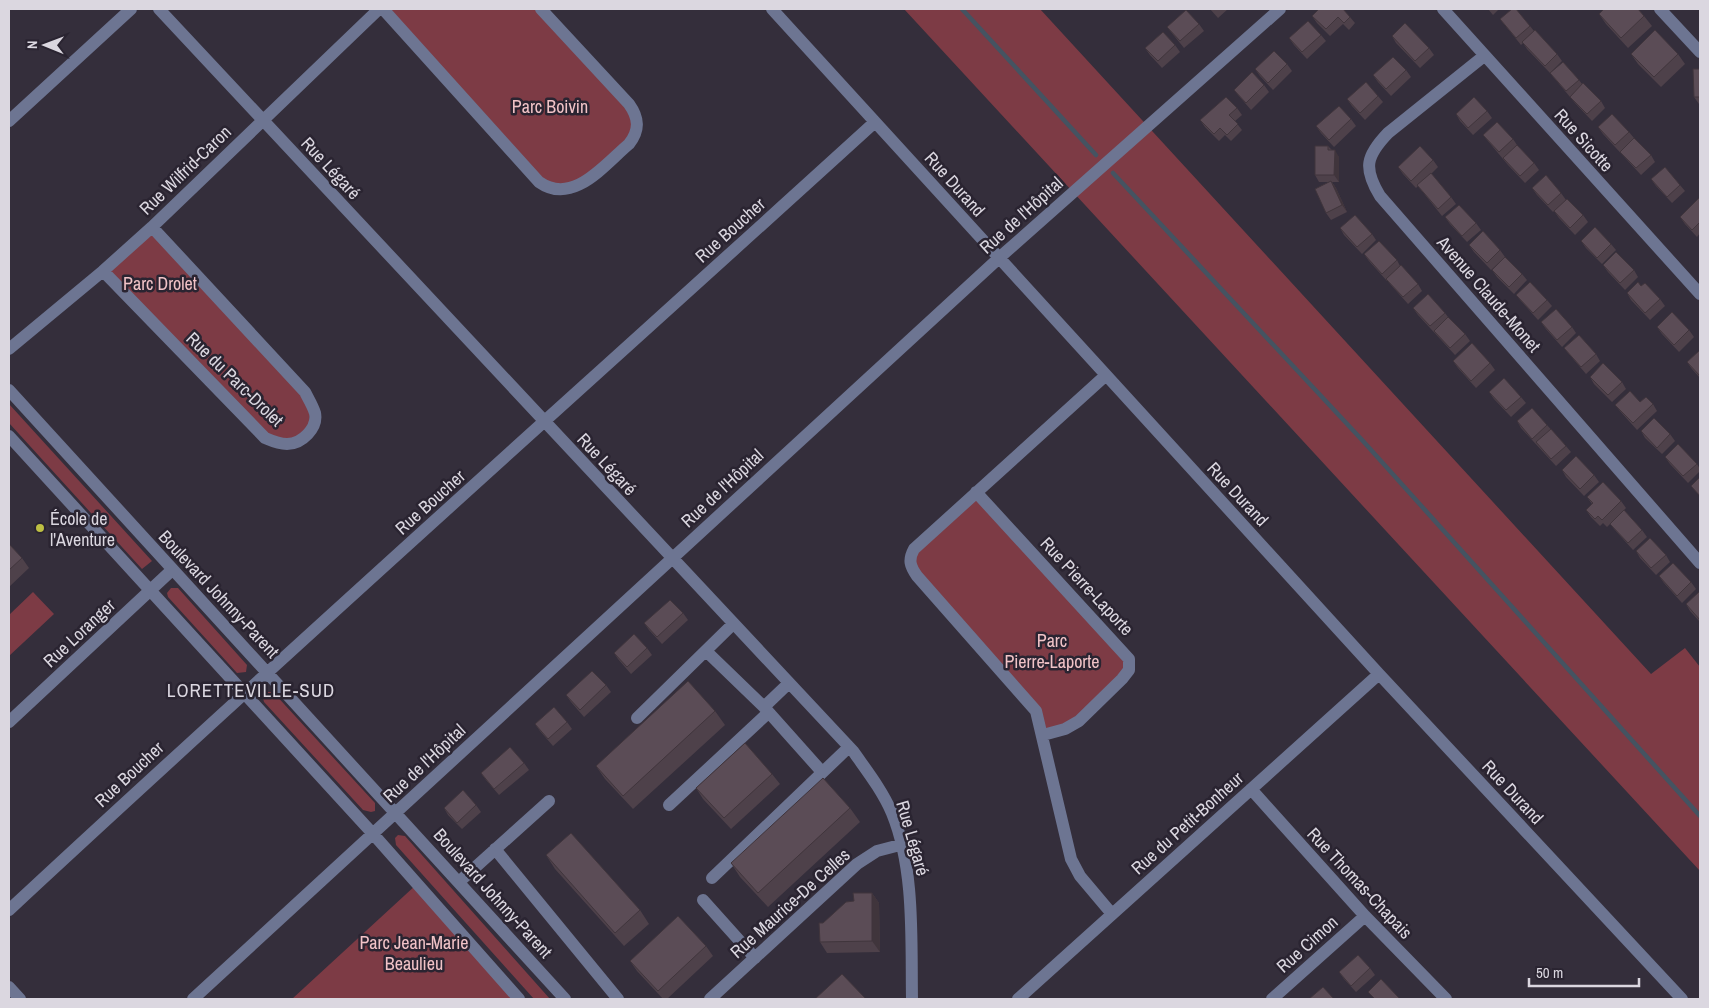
<svg xmlns="http://www.w3.org/2000/svg" width="1709" height="1008" viewBox="0 0 1709 1008" font-family="'Archivo Narrow',sans-serif">
	<rect width="100%" height="100%" fill="#342e3b"/>
	<path fill="#7d3b45" d="M383,9H541L629,104L636,136L579,186L548,188Z
		M904,9H1040L1651,674L1685,648L1700,667V871Z
		M152,227L311,403L308,434L276,443L103,271Z
		M9,404L152,561L142,569L9,423Z
		M976,492L1121,648L1129,670L1079,721L1043,735L1036,710L917,576L914,549Z
		M171,588H178L247,665L246,672L237,673L168,597L167,593Z
		M33,592L54,614L9,656V615Z
		M268,692H273L375,803V811L371,812L363,810L264,702L263,698Z
		M398,835L405,836L550,999H534L396,845L395,838Z
		M417,884L519,999H292Z"/>
	<g fill="none" stroke-linecap="round" stroke-linejoin="round">
		<path stroke="#455361" stroke-width="4.5" d="M962,9L1096,155
			M1113,173L1363,441L1700,816"/>
		<path stroke="#6d7592" stroke-width="12" d="M159,9L853,751C867,771 882,790 892,813C915,869 911,940 912,999
			M383,9L539,182C573,206 604,165 629,144C640,130 639,118 629,104L541,9
			M772,9L1379,674L1682,999
			M1443,9L1700,294
			M1660,9L1700,52
			M1484,56L1388,133C1366,156 1363,168 1380,196L1700,563
			M9,121L131,9
			M103,271L265,438C272,441 278,444 287,444C302,444 318,428 315,413C313,406 308,398 305,392L152,227
			M9,349L103,271L152,227L379,9
			M1105,376L914,549C908,560 910,566 917,576L1036,711L1071,859L1080,876L1112,914
			M9,390L565,999
			M9,436L374,835L519,999
			M976,492L1129,659V670L1122,679L1079,721L1065,729L1043,735
			M706,651L764,707L822,772
			M764,707L789,683
			M637,718L733,624
			M9,722L172,570
			M1251,789L1365,916L1446,999
			M669,805L768,713
			M495,849L618,999
			M712,878L849,747
			M460,881L549,801
			M703,900L755,958
			M9,910C295,644 586,385 875,122
			M9,987L20,999
			M193,999L999,258L1280,9
			M710,999L857,864L877,851L900,845
			M1018,999L1379,674
			M1272,999L1365,916"/>
	</g>
	<path fill="#4e414a" d="M1210,9H1228L1218,18Z
		M1488,9H1499L1493,15Z
		M1599,14L1644,16L1652,26L1628,48L1606,24Z
		M1312,16L1350,17L1355,23L1349,30L1343,24L1330,36L1317,23Z
		M1500,19L1530,26L1534,31L1557,54L1562,61L1550,73L1527,49L1523,43L1521,45Z
		M1199,24L1204,31L1184,48L1167,27Z
		M1321,35L1326,41L1307,59L1294,45L1289,38Z
		M1392,36L1429,48L1434,55L1420,68L1396,43Z
		M1175,45L1180,52L1162,68L1150,55L1145,48Z
		M1631,54H1678L1685,64L1661,87L1638,64Z
		M1287,64L1292,71L1273,90L1260,76L1255,69Z
		M1700,69V104H1699L1694,97Z
		M1406,70L1411,77L1391,96L1378,82L1373,75Z
		M1550,73L1579,80L1582,84L1601,101L1605,108L1592,121L1575,103Z
		M1264,85L1269,92L1251,110L1239,96L1234,90Z
		M1378,96L1383,102L1365,120L1352,106L1347,99Z
		M1237,108L1242,115L1235,121L1242,130L1231,141L1225,135L1219,141L1205,127L1200,120Z
		M1487,111L1492,118L1473,135L1460,121L1456,114Z
		M1351,119L1356,126L1334,147L1321,133L1316,126Z
		M1598,127L1629,132L1634,138L1651,155L1655,162L1641,175L1603,134Z
		M1483,135L1513,139L1517,145L1534,163L1539,170L1525,183L1508,165Z
		M1328,146L1339,157V182H1332L1336,188L1347,212L1331,220L1326,213L1329,182H1319L1315,175Z
		M1433,160L1438,167L1431,174L1451,197L1456,204L1442,216L1418,186L1416,188L1403,174L1398,167Z
		M1651,179L1680,185L1685,191L1672,203L1656,186Z
		M1532,188L1561,193L1566,200L1583,215L1588,222L1575,235L1559,218L1554,211L1557,208L1553,212L1537,195Z
		M1700,197V233L1697,237L1685,224L1680,217Z
		M1445,217L1476,223L1481,230L1467,242L1450,224Z
		M1340,228L1372,234L1376,240L1362,254L1344,235Z
		M1581,241L1611,244L1616,250L1602,264L1586,248Z
		M1469,245L1500,250L1505,257L1491,270L1474,252Z
		M1364,254L1397,260L1400,266L1418,284L1422,291L1408,304L1391,285L1387,280V281L1369,261Z
		M1603,265L1634,270L1638,277L1625,290L1608,272Z
		M1492,270L1522,274L1527,280L1514,294L1497,277Z
		M1641,286L1660,299L1665,306L1650,320L1631,300L1627,293Z
		M1516,295L1547,300L1552,306L1538,320L1521,301Z
		M1413,308L1445,313L1448,317L1465,334L1470,341L1455,355L1418,315Z
		M1541,322L1572,327L1576,333L1562,347L1546,329Z
		M1657,327L1689,330L1694,337L1679,352L1662,334Z
		M1564,348L1596,354L1600,361L1586,374L1569,354Z
		M1700,350V378L1692,369L1687,362Z
		M1453,361L1490,363L1495,370L1476,388L1458,368Z
		M1590,377L1622,382L1626,389L1612,402L1594,384Z
		M1489,392L1521,397L1526,403L1511,417L1494,399Z
		M1653,404L1657,411L1637,430L1620,411L1615,405Z
		M1517,421L1547,425L1566,446L1571,452L1556,466L1521,428Z
		M1641,431L1670,434L1675,441L1662,454L1645,438Z
		M1665,457L1697,464L1700,469V471L1688,483L1670,464Z
		M1562,470L1594,475L1599,482L1584,496L1566,477Z
		M1587,497L1621,501L1626,508L1607,527L1603,523L1600,526L1591,517L1586,510L1592,504Z
		M1610,524L1642,530L1647,537L1633,550L1615,530Z
		M9,544L22,558L29,568L9,587Z
		M1636,551L1666,555L1670,562L1656,575L1640,558Z
		M1659,576L1691,582L1696,589L1682,603L1664,583Z
		M1700,592V622L1690,611L1686,604Z
		M683,613L688,620L662,644L649,630L644,623Z
		M647,648L652,655L631,674L618,659L614,653Z
		M606,685L611,692L584,717L571,702L566,695Z
		M715,711L725,725L633,809L605,779L596,766Z
		M567,722L572,729L553,746L540,731L535,724Z
		M524,763L529,770L499,795L486,780L481,773Z
		M772,774L780,784L731,829L703,799L696,788Z
		M476,805L481,812L462,829L448,815L444,808Z
		M850,808L860,822L768,907L740,877L731,863Z
		M546,855L640,910L649,924L624,946L555,869Z
		M872,893L879,903L880,952L827,953L820,942L823,923L854,901Z
		M706,946L713,956L667,999H663L637,971L630,961Z
		M1370,968L1375,975L1356,992L1344,979L1339,972Z"/>
	<path fill="#40353c" d="M1335,150L1339,157V182L1334,175Z
		M1331,181L1336,188L1347,212L1342,205Z
		M872,893L879,903L880,952L872,941Z"/>
	<path fill="#5b4c56" stroke="#40353c" d="M1319,9H1343L1350,17L1344,23L1338,17L1326,29L1312,16Z
		M1512,9H1516L1530,26L1516,38L1500,19Z
		M1604,9H1638L1644,16L1621,38L1599,14Z
		M1186,10L1199,24L1180,41L1167,27Z
		M1308,21L1321,35L1302,52L1289,38Z
		M1405,23L1429,48L1415,61L1392,36Z
		M1535,30L1557,54L1545,66L1522,42Z
		M1655,30L1678,54L1654,77L1631,54Z
		M1163,32L1175,45L1158,61L1145,48Z
		M1274,51L1287,64L1268,83L1255,69Z
		M1393,57L1406,70L1386,89L1373,75Z
		M1563,62L1579,80L1566,91L1550,73Z
		M1693,69H1700V97H1694Z
		M1252,72L1264,85L1246,103L1234,90Z
		M1366,82L1378,96L1360,113L1347,99Z
		M1583,83L1601,101L1587,114L1570,97Z
		M1226,97L1237,108L1229,115L1238,124L1227,135L1220,128L1214,134L1200,120Z
		M1474,97L1487,111L1468,128L1456,114Z
		M1339,106L1351,119L1329,140L1316,126Z
		M1612,114L1629,132L1615,145L1598,127Z
		M1497,122L1513,139L1499,152L1483,135Z
		M1634,138L1651,155L1636,168L1620,152Z
		M1517,145L1534,163L1520,176L1503,158Z
		M1315,146H1328V150H1335L1334,175H1315Z
		M1420,146L1433,160L1411,181L1398,167Z
		M1665,167L1680,185L1667,197L1651,179Z
		M1431,173L1451,197L1438,209L1417,185Z
		M1546,175L1561,193L1548,205L1532,188Z
		M1331,181L1342,205L1326,213L1315,189Z
		M1700,197V222L1692,230L1680,217Z
		M1567,199L1583,215L1570,228L1554,211Z
		M1459,205L1476,223L1462,236L1445,217Z
		M1355,215L1372,234L1357,247L1340,228Z
		M1595,227L1611,244L1597,258L1581,241Z
		M1483,231L1500,250L1487,263L1469,245Z
		M1379,241L1397,260L1382,274L1364,254Z
		M1616,252L1634,270L1620,283L1603,265Z
		M1505,257L1522,274L1509,287L1492,270Z
		M1401,265L1418,284L1403,297L1386,279Z
		M1530,282L1547,300L1533,313L1516,295Z
		M1638,282L1641,286L1645,283L1660,299L1645,313L1627,293Z
		M1428,294L1445,313L1430,326L1413,308Z
		M1556,309L1572,327L1557,340L1541,322Z
		M1672,312L1689,330L1674,345L1657,327Z
		M1448,317L1465,334L1450,348L1434,331Z
		M1579,335L1596,354L1581,367L1564,348Z
		M1472,343L1490,363L1471,381L1453,361Z
		M1700,350V376L1687,362Z
		M1603,363L1622,382L1608,395L1590,377Z
		M1504,378L1521,397L1506,410L1489,392Z
		M1630,391L1640,402L1646,397L1653,404L1633,423L1615,405Z
		M1532,408L1547,425L1532,439L1517,421Z
		M1654,418L1670,434L1657,448L1641,431Z
		M1551,429L1566,446L1551,459L1536,442Z
		M1678,444L1697,464L1683,476L1665,457Z
		M1576,456L1594,475L1580,489L1562,470Z
		M1700,477V496L1691,486Z
		M1603,482L1621,501L1602,520L1598,516L1595,519L1586,510L1593,503L1587,497Z
		M1624,510L1642,530L1628,543L1610,524Z
		M1650,538L1666,555L1651,568L1636,551Z
		M9,544L22,558L9,570Z
		M1673,563L1691,582L1677,596L1659,576Z
		M1700,591V620L1686,604Z
		M670,600L683,613L657,637L644,623Z
		M634,634L647,648L627,667L614,653Z
		M592,671L606,685L580,710L566,695Z
		M688,681L715,711L623,796L596,766Z
		M554,707L567,722L548,739L535,724Z
		M745,743L772,774L724,818L696,788Z
		M510,747L524,763L494,789L481,773Z
		M823,778L850,808L758,893L731,863Z
		M463,790L476,805L457,823L444,808Z
		M571,833L640,910L615,933L546,855Z
		M853,893H872V941L820,942L819,923H823L846,902L854,901Z
		M678,916L706,946L658,991L630,961Z
		M1358,955L1370,968L1351,986L1339,972Z
		M842,974L866,999H815Z
		M1381,979L1399,998L1397,999H1375L1368,992Z
		M1323,987L1334,999H1309Z"/>
	<circle fill="#bdbf43" stroke="#2a2431" stroke-width="2" cx="40" cy="528" r="5"/>
	<g text-anchor="middle" dominant-baseline="central" stroke-width="5" stroke-linejoin="round" paint-order="stroke">
		<g font-size="18" fill="#f1c3c7" stroke="#2a2431">
			<text x="550" y="106">Parc Boivin</text>
			<text x="160" y="283">Parc Drolet</text>
			<text x="1052" y="640">Parc<tspan x="1052" dy="21">Pierre-Laporte</tspan></text>
			<text x="414" y="942">Parc Jean-Marie<tspan x="414" dy="21">Beaulieu</tspan></text>
		</g>
		<g font-size="18" fill="#dbd7e0" stroke="#2a2431">
			<text transform="translate(1584 140) rotate(48)">Rue Sicotte</text>
			<text transform="translate(331 168) rotate(47)">Rue Légaré</text>
			<text transform="translate(185 170) rotate(-44)">Rue Wilfrid-Caron</text>
			<text transform="translate(955 184) rotate(48)">Rue Durand</text>
			<text transform="translate(1021 215) rotate(-42)">Rue de l'Hôpital</text>
			<text transform="translate(730 230) rotate(-42)">Rue Boucher</text>
			<text transform="translate(1489 294) rotate(49)">Avenue Claude-Monet</text>
			<text transform="translate(235 379) rotate(44)">Rue du Parc-Drolet</text>
			<text transform="translate(607 464) rotate(47)">Rue Légaré</text>
			<text transform="translate(722 488) rotate(-43)">Rue de l'Hôpital</text>
			<text transform="translate(1238 494) rotate(47)">Rue Durand</text>
			<text transform="translate(430 502) rotate(-42)">Rue Boucher</text>
			<text transform="translate(1087 586) rotate(47)">Rue Pierre-Laporte</text>
			<text transform="translate(219 594) rotate(47)">Boulevard Johnny-Parent</text>
			<text transform="translate(79 633) rotate(-43)">Rue Loranger</text>
			<text transform="translate(424 763) rotate(-43)">Rue de l'Hôpital</text>
			<text transform="translate(129 774) rotate(-43)">Rue Boucher</text>
			<text transform="translate(1513 792) rotate(47)">Rue Durand</text>
			<text transform="translate(1187 823) rotate(-42)">Rue du Petit-Bonheur</text>
			<text transform="translate(913 838) rotate(74)">Rue Légaré</text>
			<text transform="translate(1360 883) rotate(47)">Rue Thomas-Chapais</text>
			<text transform="translate(493 893) rotate(48)">Boulevard Johnny-Parent</text>
			<text transform="translate(790 903) rotate(-42)">Rue Maurice-De Celles</text>
			<text transform="translate(1307 944) rotate(-42)">Rue Cimon</text>
		</g>
		<g font-size="18" fill="#dbd7e0" stroke="#2a2431" text-anchor="start">
			<text x="50" y="518">École de<tspan x="50" dy="21">l'Aventure</tspan></text>
		</g>
		<g font-size="19" letter-spacing="1" fill="#dbd7e0" stroke="#2a2431">
			<text x="251" y="690">LORETTEVILLE-SUD</text>
		</g>
	</g>
	<rect width="1709" height="1008" fill="none" stroke="#dbd7e0" stroke-width="20"/>
	<g transform="translate(45 45) rotate(271)" stroke="#2a2431" stroke-width="4" paint-order="stroke">
	<path d="M0-4L9 19L0 12L-9 19Z" fill="#dbd7e0"/>
	<text y="-8" font-size="14" font-weight="bold" text-anchor="middle" fill="#dbd7e0">N</text>
	</g>
	<path d="M1529 978v8h110v-8" fill="none" stroke="#dbd7e0" stroke-width="2.5"/>
	<text x="1536" y="978" font-size="15" fill="#dbd7e0" stroke="#2a2431" stroke-width="4" paint-order="stroke">50 m</text>
</svg>
